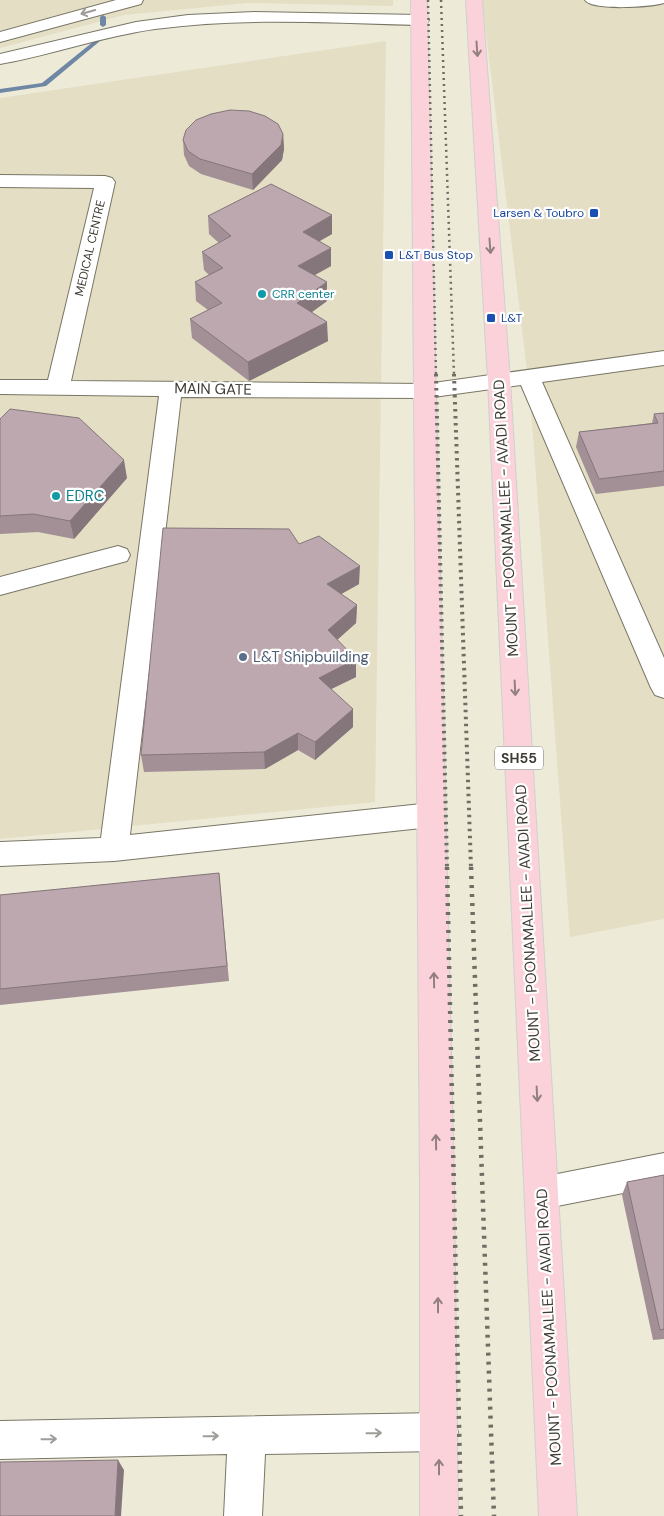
<svg xmlns="http://www.w3.org/2000/svg" width="664" height="1516" viewBox="0 0 664 1516" font-family="'DM Sans',sans-serif">
	<rect width="100%" height="100%" fill="#edead8"/>
	<path fill="#e3dec4" d="M0,0H393V6L248,3L124,15L0,48Z
		M482,0H664V919L570,937L530,395Z
		M386,41L375,802L0,839V98Z"/>
	<g fill="none" stroke-linecap="round" stroke-linejoin="round">
		<path fill="#6e87a4" fill-rule="evenodd" d="M103,15L106,17V25L103,27L100,25V17Z
			M104,33L106,34V36L46,86L0,93V89L42,83Z"/>
		<g stroke="#797666" stroke-width="2">
			<path id="minor" d="M116,0H143L141,4L0,42V32Z
				M585,0H664V3C651,7 592,11 585,0Z
				M254,12L420,15L426,16L429,20L426,24L420,25C332,23 243,17 155,29C103,36 52,55 0,64V54L136,22L188,15Z
				M0,175L105,176L112,178L115,182L71,381L426,384L664,351V365L542,382L664,658V698L655,695L651,688L521,385L426,398L181,397L130,835L431,803L441,807L445,815L441,823L431,827L114,861L0,866V842L101,838L159,396L0,394V380H48L94,188L0,187Z
				M118,546L127,549L130,555L127,561L0,595V577Z
				M664,1153V1185L542,1209L530,1205L525,1193L530,1181L542,1177Z
				M439,1413L452,1419L458,1432L452,1445L439,1451L265,1454L262,1516H224L227,1454L0,1459V1421Z"/>
		</g>
		<g stroke="#d0d0ce" stroke-width="2">
			<path id="major" d="M411,0H427L454,1185L458,1516H420V1185Z
				M466,0H482L510,380L577,1516H539L488,380Z"/>
		</g>
		<use href="#minor" fill="#fff" fill-rule="evenodd"/>
		<use href="#major" fill="#fbd2da" fill-rule="evenodd"/>
		<path stroke="#706e64" stroke-width="2.5" stroke-dasharray="2 4" stroke-linecap="butt" d="M428,0L436,375
			M441,0L454,375"/>
		<path stroke="#706e64" stroke-width="4" stroke-dasharray="2.5 4.5" stroke-linecap="butt" d="M436,374L447,868
			M454,374L471,868"/>
		<path stroke="#706e64" stroke-width="4.5" stroke-dasharray="3 6" stroke-linecap="butt" d="M447,867L461,1516
			M471,867L494,1516"/>
	</g>
	<path fill="#a29096" d="M283,134L284,149L282,160L253,190L201,174L189,166L184,155L183,140Z
		M208,216L332,234L320,241L331,266L315,275L327,301L312,312L328,341L249,381L192,338L190,319L208,310L196,301L195,282L209,275L204,270L202,252L219,243L209,234Z
		M664,413V486L596,494L576,447L579,432L652,423L654,414Z
		M0,419L127,478L74,539L38,532L0,534Z
		M299,544L359,584L341,594L357,605L356,623L337,640L356,677L331,689L353,727L315,760L298,750L265,769L144,772L141,755Z
		M219,873L229,981L0,1005V895Z
		M664,1175V1339L653,1340L622,1195L627,1182Z"/>
	<path fill="#84767a" d="M283,134L284,149L282,160L253,190L252,174Z
		M332,215V234L303,250V232Z
		M331,248V266L298,284V266Z
		M327,282V301L298,322L297,303Z
		M327,322L328,341L249,381L248,362Z
		M124,460L127,478L74,539L70,521Z
		M360,566L359,584L327,602V584Z
		M357,605L356,623L328,648V630Z
		M356,659V677L319,695V678Z
		M353,709V727L315,760V742Z
		M298,733V750L265,769L264,752Z
		M118,1460L124,1470L121,1516H115Z"/>
	<path fill="#bca8ae" stroke="#84767a" d="M230,110L249,111L265,116L278,124L283,134L281,145L252,174L200,159L188,151L183,140L186,130L196,120L211,114Z
		M271,184L332,215L303,232L331,248L298,266L327,282L297,303L327,322L248,362L190,319L222,303L195,282L223,268L202,252L231,236L208,216Z
		M10,409L79,418L124,460L70,521L33,514L0,516V419Z
		M664,413V471L599,479L579,432L658,423L654,414Z
		M163,528L289,529L299,544L319,536L360,566L327,584L357,605L328,630L356,659L319,678L353,709L315,742L298,733L264,752L141,755Z
		M219,873L227,966L0,989V895Z
		M664,1175V1329L660,1330L627,1182Z
		M118,1460L115,1516H0V1462Z"/>
	<defs><path id="oneway-shaft" d="M-6 0H5M1.5-3L5.5 0L1.5 3" fill="none" stroke-width="1.6" stroke-linecap="round" stroke-linejoin="round" transform="scale(1.25)"/></defs>
	<g stroke="#9e9d9a">
		<use href="#oneway-shaft" transform="translate(88 12) rotate(164)"/>
		<use href="#oneway-shaft" transform="translate(374 1433) rotate(-1)"/>
		<use href="#oneway-shaft" transform="translate(211 1436) rotate(-1)"/>
		<use href="#oneway-shaft" transform="translate(49 1439) rotate(-1)"/>
	</g>
	<g stroke="#927f7f">
		<use href="#oneway-shaft" transform="translate(477 49) rotate(86)"/>
		<use href="#oneway-shaft" transform="translate(490 246) rotate(86)"/>
		<use href="#oneway-shaft" transform="translate(515 688) rotate(87)"/>
		<use href="#oneway-shaft" transform="translate(434 980) rotate(-91)"/>
		<use href="#oneway-shaft" transform="translate(537 1094) rotate(87)"/>
		<use href="#oneway-shaft" transform="translate(436 1142) rotate(-91)"/>
		<use href="#oneway-shaft" transform="translate(438 1305) rotate(-90)"/>
		<use href="#oneway-shaft" transform="translate(439 1467) rotate(-90)"/>
	</g>
	<g fill="#1a4fb4" stroke="#fff" stroke-width="2">
		<rect x="589" y="208" width="10" height="10" rx="2.5"/>
		<rect x="384" y="250" width="10" height="10" rx="2.5"/>
		<rect x="486" y="313" width="10" height="10" rx="2.5"/>
	</g>
	<g fill="#0f9aa8" stroke="#fff" stroke-width="2">
		<circle cx="262" cy="294" r="5"/>
		<circle cx="56" cy="496" r="5"/>
	</g>
	<circle fill="#5c6f8a" stroke="#fff" stroke-width="2" cx="243" cy="657" r="5"/>
	<g text-anchor="middle" dominant-baseline="central" stroke-width="4.5" stroke-linejoin="round" paint-order="stroke">
		<g font-size="12" fill="#164399" stroke="#fff" text-anchor="start">
			<text x="584" y="213" text-anchor="end">Larsen &amp; Toubro</text>
			<text x="399" y="255">L&amp;T Bus Stop</text>
			<text x="501" y="318">L&amp;T</text>
		</g>
		<g font-size="12" fill="#3d3b34" stroke="#fff">
			<text transform="translate(90 248) rotate(-77)">MEDICAL CENTRE</text>
		</g>
		<g font-size="12" fill="#0d838f" stroke="#fff" text-anchor="start">
			<text x="272" y="294">CRR center</text>
		</g>
		<rect fill="#fff" stroke="#777671" stroke-width="1" x="495" y="746.5" width="48" height="23" rx="4"/>
		<g font-size="14" font-weight="bold" fill="#3d3b34">
			<text x="519" y="758">SH55</text>
		</g>
		<g font-size="15" fill="#3d3b34" stroke="#fff">
			<text transform="translate(213 389) rotate(1)">MAIN GATE</text>
			<text transform="translate(506 518) rotate(-93)">MOUNT - POONAMALLEE - AVADI ROAD</text>
			<text transform="translate(528 923) rotate(-93)">MOUNT - POONAMALLEE - AVADI ROAD</text>
			<text transform="translate(549 1327) rotate(-93)">MOUNT - POONAMALLEE - AVADI ROAD</text>
		</g>
		<g font-size="15" fill="#0d838f" stroke="#fff" text-anchor="start">
			<text x="66" y="496">EDRC</text>
		</g>
		<g font-size="15" fill="#4e5e75" stroke="#fff" text-anchor="start">
			<text x="253" y="657">L&amp;T Shipbuilding</text>
		</g>
	</g>
</svg>
